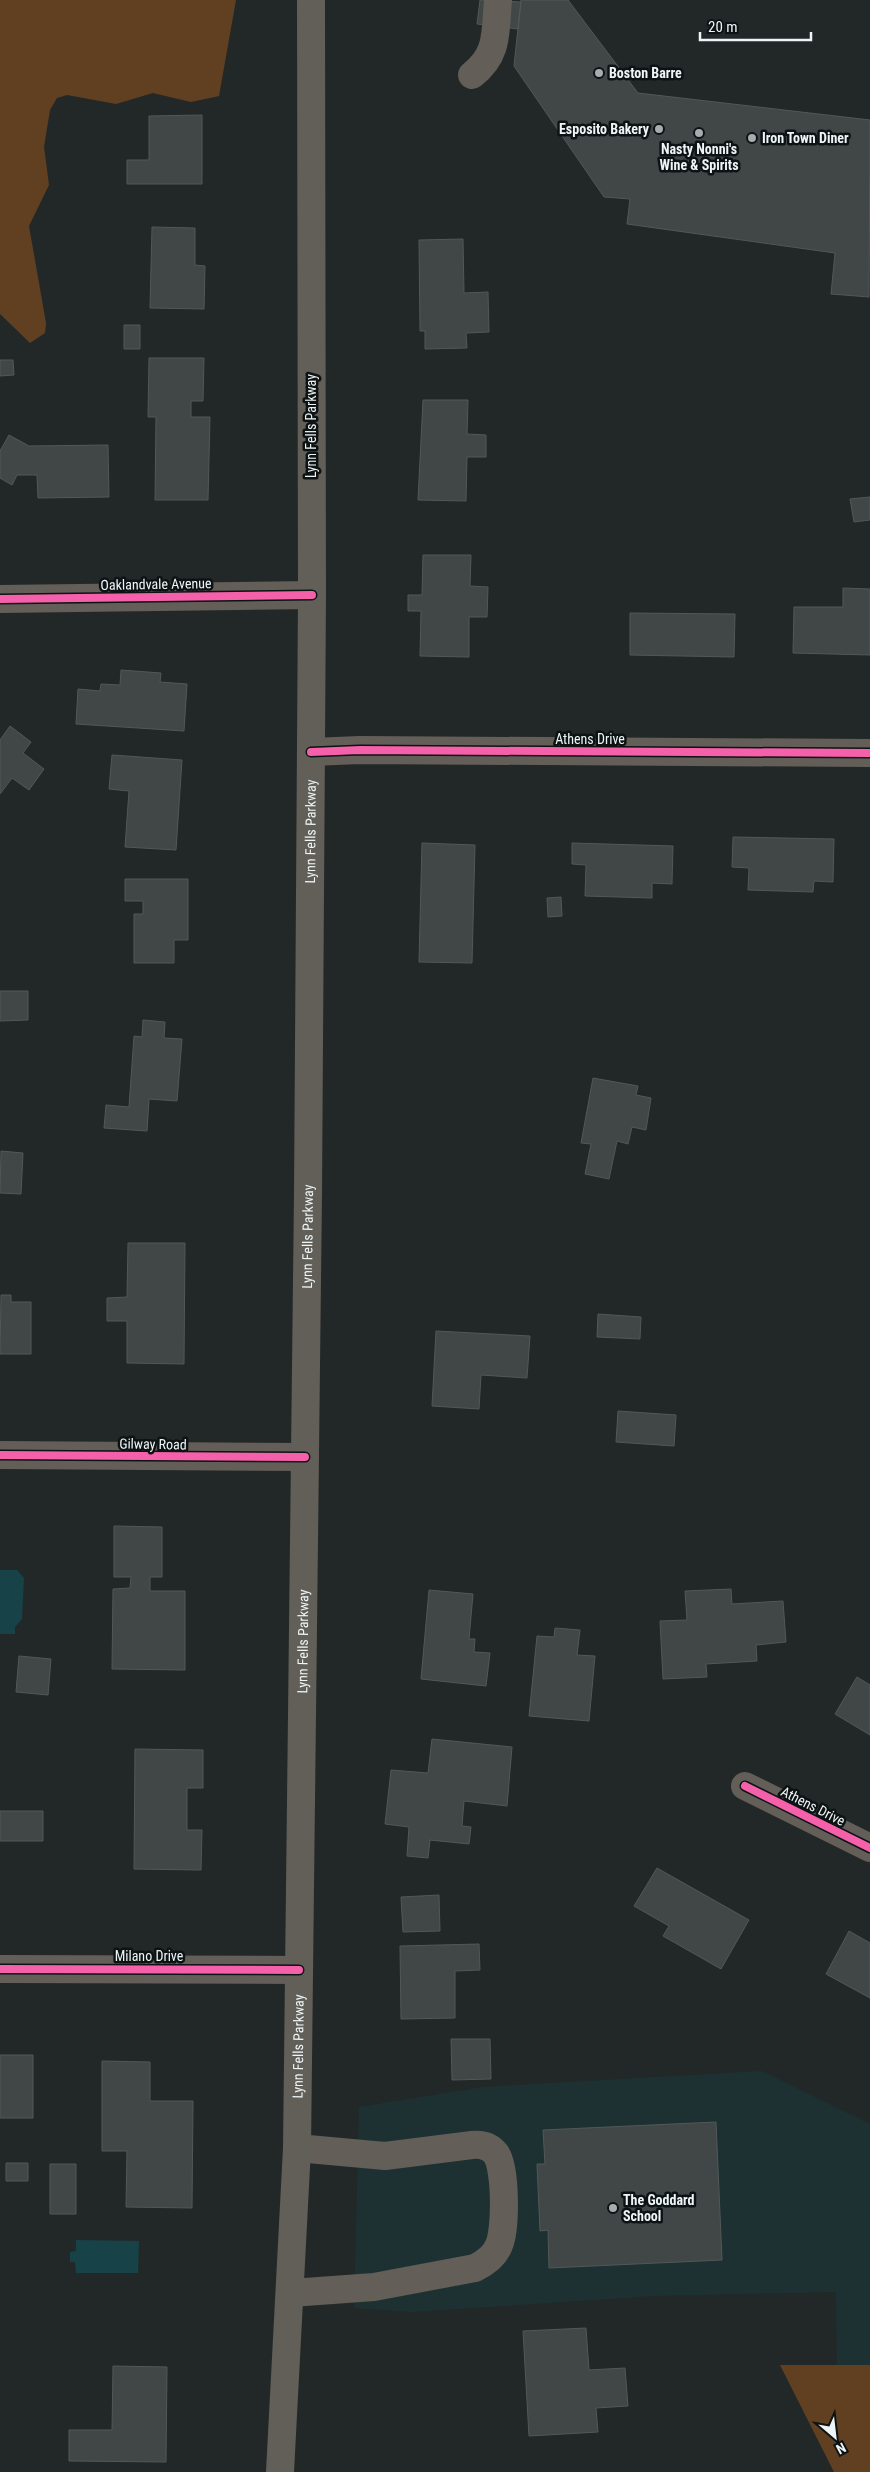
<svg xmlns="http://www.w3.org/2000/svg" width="870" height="2472" viewBox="0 0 870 2472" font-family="'Roboto Condensed',sans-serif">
	<rect width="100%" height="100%" fill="#222828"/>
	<path fill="#1d3132" d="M762,2071L870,2124V2460L838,2456L836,2292L653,2296L412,2312L354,2308L359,2107L483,2087Z"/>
	<path fill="#614022" d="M0,0H236L219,96L191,102L153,93L116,104L67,95L57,98L50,110L44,147L49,185L29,226L46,323L45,333L30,343L0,314Z
		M780,2365H870V2472H834Z"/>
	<path fill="#174348" d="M0,1570H17L24,1578L22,1619L15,1627V1634H0Z
		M76,2240L139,2241L138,2273H76L75,2262H70V2252L76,2251Z"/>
	<path fill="#414646" stroke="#525858" d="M480,0L521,2L518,29L477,24Z
		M521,0H568L638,93L870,120L869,297L831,294L835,253L627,224L630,199L604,197L514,66Z
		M202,115V184H127V160H149V116Z
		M152,227L195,228V265L205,266L204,309L150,308Z
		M463,239L464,293L488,292L489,332L466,333L467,348L425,349V331H420L419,240Z
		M124,325H140V349H124Z
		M149,358H204L203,401H191V417H210L208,500H155L156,417H148Z
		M0,360H13L14,375L0,376Z
		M423,400H468L467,434L486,435V457H467L466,501L418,500Z
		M9,435L29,446L108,445L109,497L38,498L37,475H17L12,485L0,478V451Z
		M870,497V520L854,522L850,499Z
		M423,555H471L470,586L488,587L487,617H469V657L420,656L421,611H408V595H422Z
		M843,588L870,589V655L793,653L794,607H843Z
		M630,613L735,614L734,657L630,655Z
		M121,670L161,673L160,682L187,684L184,731L76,724L78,689L100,691L101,684L120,685Z
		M10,726L31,742L23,753L44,769L29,790L12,778L0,794V740Z
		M112,755L182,760L176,850L125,847L129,791L109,789Z
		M733,837L834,839L833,882L814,881L813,892L748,890L749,868L732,867Z
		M422,843L475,845L472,963L419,962Z
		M572,843L673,846L672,884L652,883V898L585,896L586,865L572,864Z
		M125,879H188V940H174V963H134V914H143V901H125Z
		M561,897L562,916L548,917L547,898Z
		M0,991H28V1020L0,1021Z
		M143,1020L165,1022L164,1038L182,1039L177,1101L149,1099L147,1131L104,1128L106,1105L129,1107L134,1036L142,1037Z
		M593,1078L638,1086L636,1095L651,1098L646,1130L632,1127L628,1144L617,1141L609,1179L585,1174L591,1144L581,1143Z
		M1,1151L23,1153L21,1194L0,1193Z
		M128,1243H185L184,1364L127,1363V1321H107V1298L127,1297Z
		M1,1295H11V1302H31V1354H0Z
		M598,1314L641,1317L640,1339L597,1337Z
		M436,1331L530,1336L527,1378L481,1375L479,1409L432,1406Z
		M618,1411L676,1415L674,1446L616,1442Z
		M114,1526L162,1527V1577H150V1591H185V1670L112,1669L113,1589L130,1588L131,1577H114Z
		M731,1589L732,1604L783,1601L786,1642L756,1645L757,1661L706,1664L707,1677L663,1679L660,1621L687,1620L685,1591Z
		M429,1590L473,1594L469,1639H475L474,1652L490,1653L486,1686L421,1679Z
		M555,1628L580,1630L577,1655L595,1656L589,1721L529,1716L537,1636L554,1637Z
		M19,1656L51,1659L48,1695L16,1692Z
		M857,1677L870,1685V1735L835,1714Z
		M432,1739L512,1747L507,1806L464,1801L462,1826L471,1827L469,1844L430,1840L428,1858L407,1856L409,1827L385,1824L391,1770L428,1773Z
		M135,1749L203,1750V1788H187V1830H202L201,1870L134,1869Z
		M0,1811H43V1841H0Z
		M657,1868L749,1920L721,1969L663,1936L669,1926L634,1906Z
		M439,1895L440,1931L403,1932L401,1897Z
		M849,1931L870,1943V1998L826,1974Z
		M479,1944L480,1970L455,1971V2018L401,2019L400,1946Z
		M451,2039H490L491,2079L452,2080Z
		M0,2055H33V2118H0Z
		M102,2061L150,2062V2101H193L192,2208L126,2207L127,2151H102Z
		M716,2122L722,2260L549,2268L548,2230L540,2231L537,2164H545L543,2130Z
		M6,2163H28V2181H6Z
		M50,2164H76V2214H50Z
		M586,2328L589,2370L625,2368L628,2406L596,2408L598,2432L529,2436L523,2331Z
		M113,2366L167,2367L166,2462L69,2461V2430H112Z"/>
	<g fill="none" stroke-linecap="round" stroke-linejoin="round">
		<path stroke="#635e58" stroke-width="28" d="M472,75C499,54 495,32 498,0
			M0,599L312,595
			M311,752L360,750L870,753
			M0,1455L305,1457
			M745,1786L870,1848
			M0,1969L299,1970
			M291,2293L374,2287L475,2268C485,2263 495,2256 499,2245C506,2229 506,2168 496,2154C490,2146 481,2144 472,2145L385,2156L297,2148"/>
		<path stroke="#625e58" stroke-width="28" id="s1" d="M280,2472L297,2148L308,1193L312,595L311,0"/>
		<g stroke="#0d1213" stroke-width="11">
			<path id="cycleway" d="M0,599L312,595
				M311,752L360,750L870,753
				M0,1455L305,1457
				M745,1786L870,1848
				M0,1969L299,1970"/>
		</g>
		<use href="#cycleway" stroke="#f560ab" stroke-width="8"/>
	</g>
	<g fill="#a6adae" stroke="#0d1213" stroke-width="2">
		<circle cx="599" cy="73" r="5"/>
		<circle cx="659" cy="129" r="5"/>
		<circle cx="699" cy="133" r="5"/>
		<circle cx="752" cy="138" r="5"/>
		<circle cx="613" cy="2208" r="5"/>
	</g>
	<g text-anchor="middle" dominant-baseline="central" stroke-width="5" stroke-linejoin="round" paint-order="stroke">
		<g font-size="14" font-weight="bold" fill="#edf5f6" stroke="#0d1213" text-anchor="start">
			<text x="609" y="73">Boston Barre</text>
			<text x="649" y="129" text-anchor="end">Esposito Bakery</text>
			<text x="762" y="138">Iron Town Diner</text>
			<text x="699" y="149" text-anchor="middle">Nasty Nonni's<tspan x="699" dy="16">Wine &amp; Spirits</tspan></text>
			<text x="623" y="2200">The Goddard<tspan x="623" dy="16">School</tspan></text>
		</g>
		<g font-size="14" fill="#edf5f6" stroke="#0d1213">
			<text transform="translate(311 426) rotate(-90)">Lynn Fells Parkway</text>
			<text transform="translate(156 584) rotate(-1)">Oaklandvale Avenue</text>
			<text x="590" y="739">Athens Drive</text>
			<text stroke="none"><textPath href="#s1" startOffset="1641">Lynn Fells Parkway</textPath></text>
			<text stroke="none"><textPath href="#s1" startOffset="1236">Lynn Fells Parkway</textPath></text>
			<text transform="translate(153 1444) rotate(1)">Gilway Road</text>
			<text stroke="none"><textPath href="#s1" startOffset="831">Lynn Fells Parkway</textPath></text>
			<text transform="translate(813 1806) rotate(27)">Athens Drive</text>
			<text x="149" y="1956">Milano Drive</text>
			<text stroke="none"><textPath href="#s1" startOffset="426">Lynn Fells Parkway</textPath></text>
		</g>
	</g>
	<g transform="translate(835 2437) rotate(152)" stroke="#0d1213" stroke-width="4" paint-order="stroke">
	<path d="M0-4L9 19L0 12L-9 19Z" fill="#edf5f6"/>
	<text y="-8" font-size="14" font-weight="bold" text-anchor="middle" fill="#edf5f6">N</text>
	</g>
	<path d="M700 32v8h111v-8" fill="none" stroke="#edf5f6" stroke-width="2.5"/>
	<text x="708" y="32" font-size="15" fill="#edf5f6" stroke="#0d1213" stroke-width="4" paint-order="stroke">20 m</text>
</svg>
